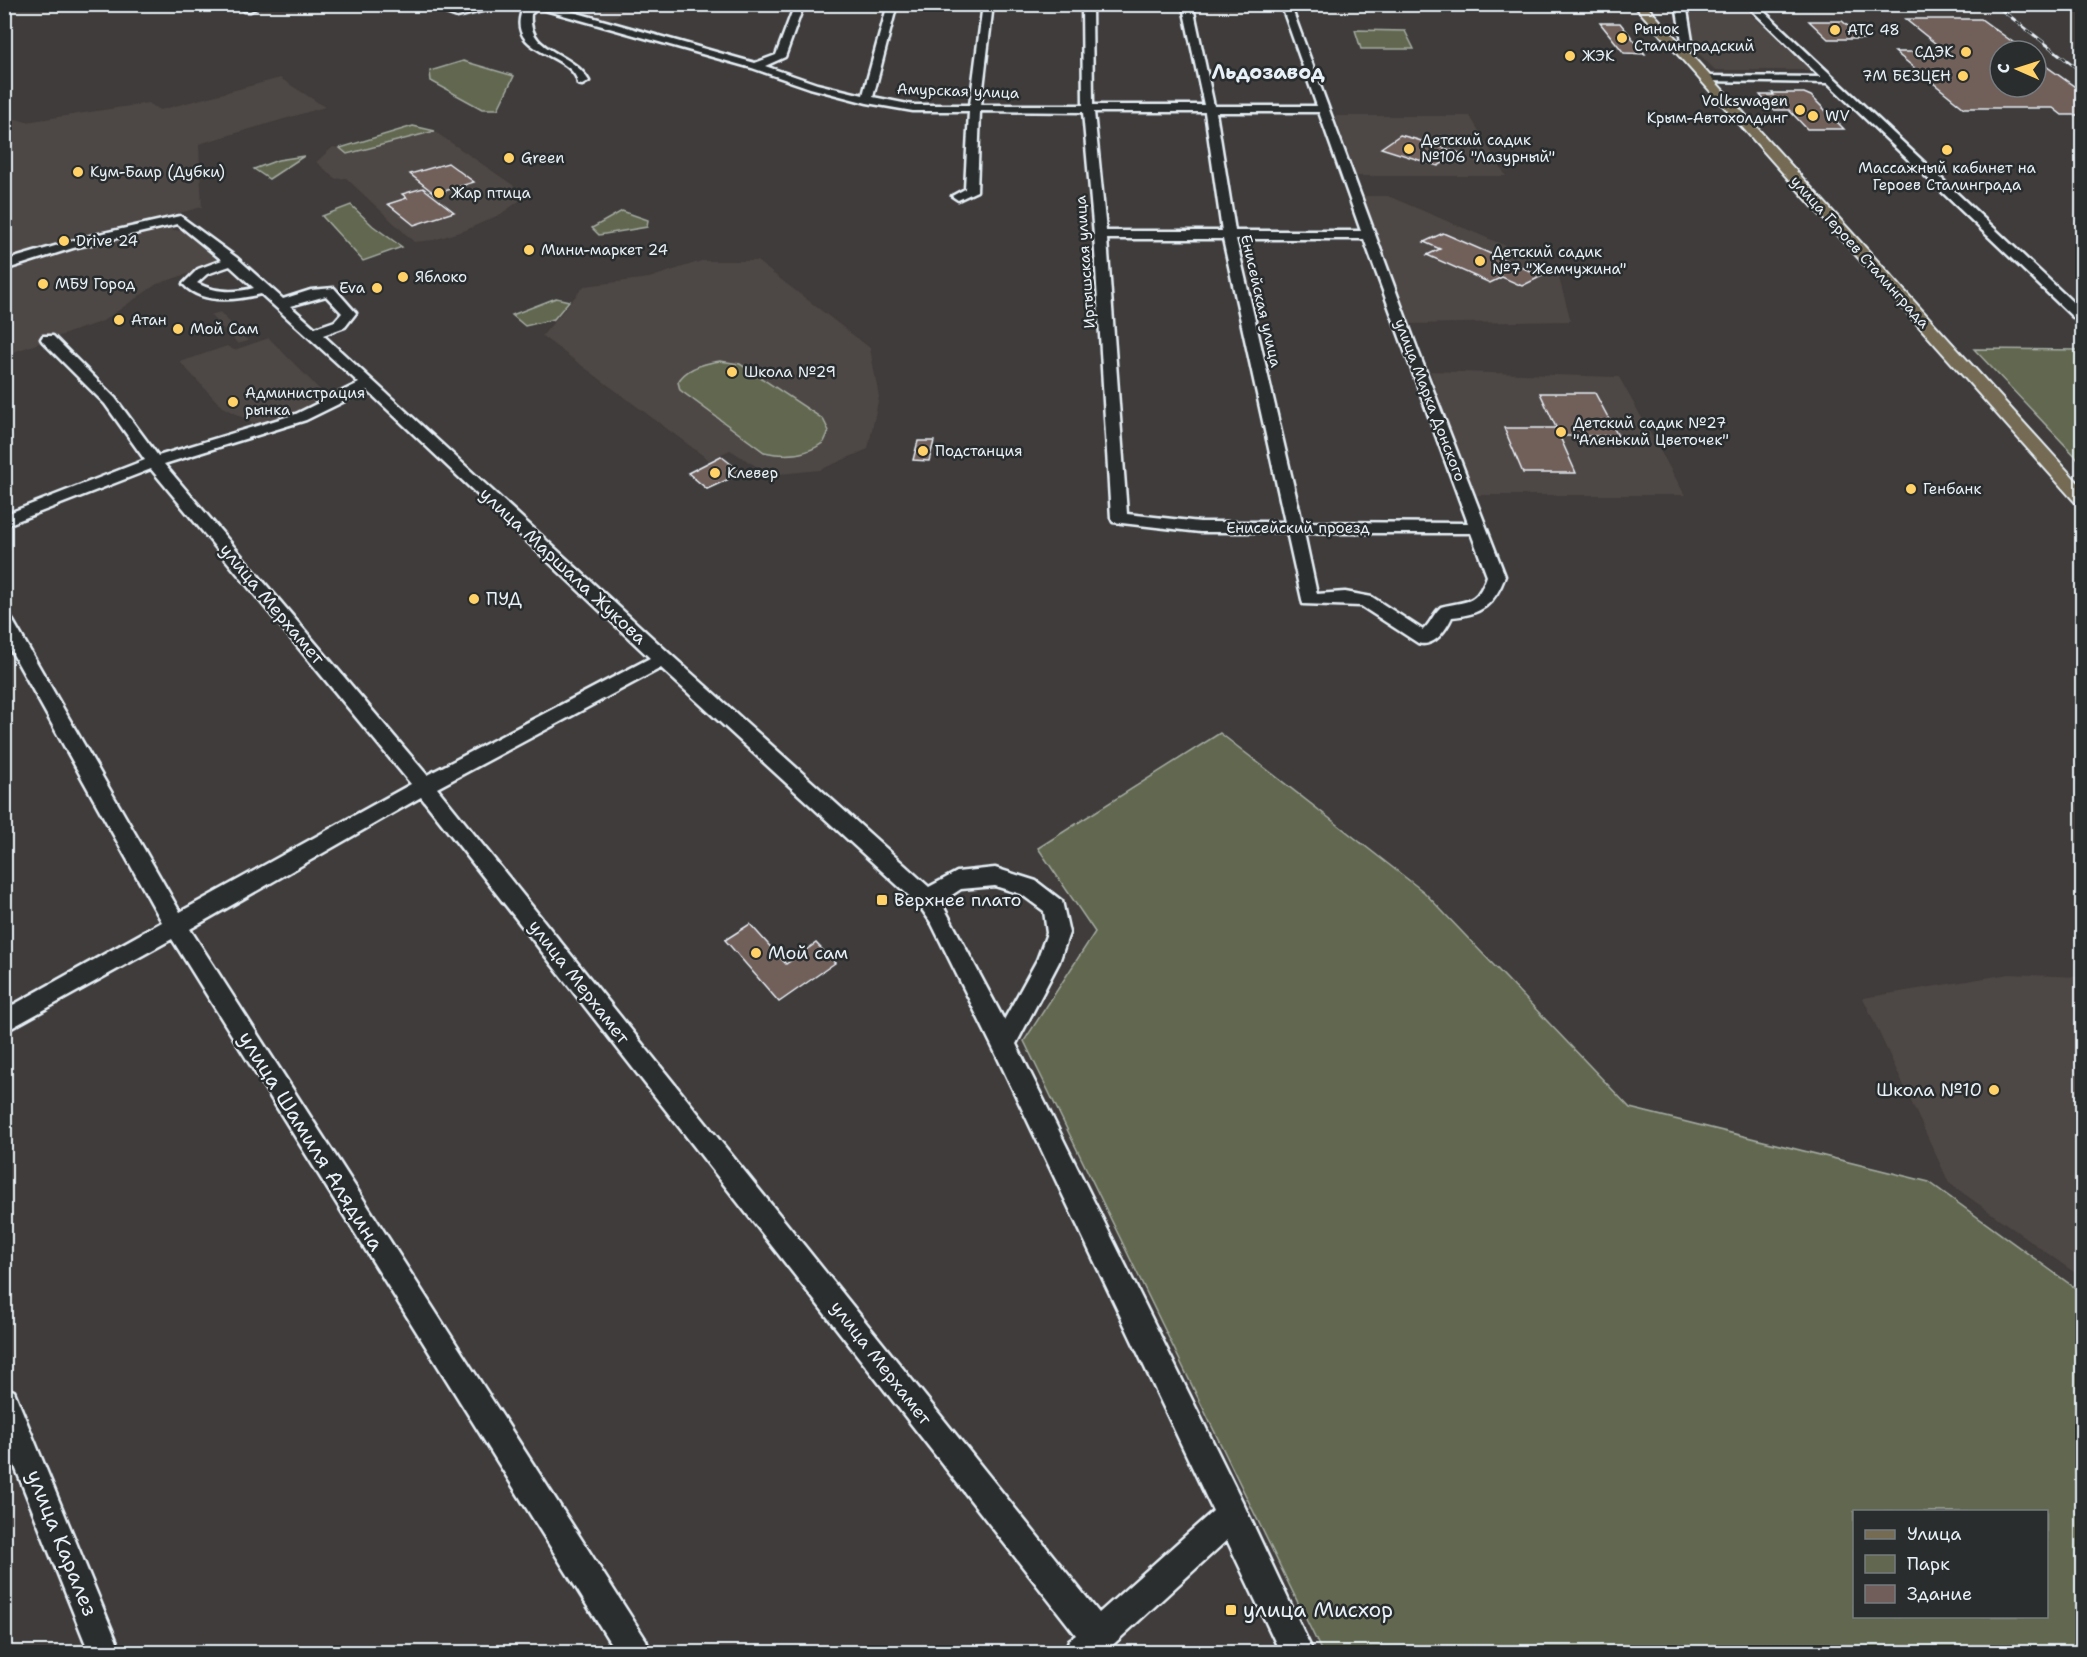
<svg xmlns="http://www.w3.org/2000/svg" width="2087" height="1657" viewBox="0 0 2087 1657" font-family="'Shantell Sans',sans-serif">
	<rect width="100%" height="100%" fill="#3f3c3b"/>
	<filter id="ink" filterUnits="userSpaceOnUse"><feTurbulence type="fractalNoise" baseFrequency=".0167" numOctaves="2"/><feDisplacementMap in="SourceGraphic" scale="12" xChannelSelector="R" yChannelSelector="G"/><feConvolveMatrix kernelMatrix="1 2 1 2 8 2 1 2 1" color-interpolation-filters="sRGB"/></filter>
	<g filter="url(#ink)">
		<path fill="#4e4644" d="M544,4L647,5L608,19L548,7Z
			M1688,5H1741L1812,70H1715L1694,49Z
			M280,78L325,107L199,144L202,207L5,260L4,120L17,119L26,122L148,103L160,110Z
			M1335,116H1470L1506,176H1356Z
			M434,131L513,185L519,201L501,214L466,230L434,240L414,242L346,178L336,179L316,162L333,147L340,148L348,154Z
			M1361,196H1388L1556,267L1571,321L1411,324Z
			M158,228L183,231L221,263L157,284L103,321L5,355V268L96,241Z
			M701,261H757L870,348L879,397L868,449L820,470L770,475L730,450L709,460L542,336L584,286L649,278Z
			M220,312L248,341L238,344L210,315Z
			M269,338L330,400L261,427L222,407L180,362L227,346L234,350Z
			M1430,371L1619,377L1685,495H1472Z
			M2009,974L2082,977V1278L1949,1183L1863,998Z"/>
		<path fill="#62684f" stroke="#a5aca4" stroke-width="1.5" fill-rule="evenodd" d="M1355,30L1405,31L1414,49H1361Z
			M463,61L514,76L498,109H482L431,81L430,71Z
			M413,126L435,131L347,154L340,148Z
			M304,156L269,179L254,169L278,160Z
			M351,205L373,226L402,247L363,261L322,216Z
			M622,211L648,220L647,227L599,235L592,228Z
			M556,298L569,301L554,319L525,326L512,315Z
			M1974,349L2082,350V463Z
			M720,361L740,364L823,419L829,431L824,442C806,456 786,457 764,452L680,390L678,382C686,368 705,363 720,361Z
			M1220,733L1424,892L1630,1108L1929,1182L2082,1293V1652H1322L1024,1041L1095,932L1038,848ZM1854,1512H2046V1616H1854Z"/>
		<path fill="#715e5a" stroke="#e8f1f8" stroke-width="1.5" d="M1905,19H1981L2025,51H2000V87H2036V59L2082,92V115H2062L2053,108H1964L1895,52H1946Z
			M1809,21H1842L1863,39H1828Z
			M1600,23H1620L1645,54L1624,53Z
			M1772,93H1804L1811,96L1844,129H1807L1789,110H1773L1760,95H1774Z
			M1400,135L1415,139L1460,153L1438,166L1381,148Z
			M448,163L474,182L435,194L410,174Z
			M423,188L454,212L414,225L388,204L407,198L402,194Z
			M1443,233L1521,267L1542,276L1522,286L1502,277L1490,283L1427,255L1440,249L1424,242Z
			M1540,393H1595L1618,436H1560Z
			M1504,428H1556L1576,473H1523Z
			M918,441H934L929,461L913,460Z
			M721,456L742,473L707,489L688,473Z
			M750,924L786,964L816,943L835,963L779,1002L725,940Z"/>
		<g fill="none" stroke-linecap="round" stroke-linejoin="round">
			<g stroke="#e8f1f8" stroke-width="5">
				<path id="minor" d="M250,4H263L250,11H244V7Z
					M420,4H435L457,11L491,4H511L457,17Z
					M529,4H545L755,63L776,55L795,4H804L785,57L765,66L817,84L863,95L888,4H897L873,97L913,105H970L983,4H993L981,105H1083L1082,4H1092L1093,105H1204L1183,7L1189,4L1193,7L1214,106H1317L1281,4H1290L1418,351L1505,576C1495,604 1481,615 1452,617C1446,630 1434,648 1418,643L1361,606L1303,604L1287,532H1200L1113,522L1111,518L1094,235L1083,112L980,111L977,191L958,200L952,196L965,189L969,111H913L867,103L810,88L752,68L538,8L531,14C527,54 572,50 589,81L582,85L578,84C576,54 509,55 521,14C522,10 527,7 529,4ZM1094,112H1205L1222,231H1106ZM1216,112H1319L1361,231H1235ZM1107,239H1223L1285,522H1200L1127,514ZM1236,239H1364L1468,523L1302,522ZM1304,533H1471L1487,576C1476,607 1466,600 1441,607C1433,614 1431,623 1423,630L1372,597L1345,592L1317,594Z
					M1676,4H1686L1692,41L1689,53L1684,56L1679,53L1682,41Z
					M1746,4H1756L2082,311V322L2077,321L1828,83L1702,81L1701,79L1706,76L1821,77Z
					M180,216L237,258L283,299L311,290L334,288L356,313L345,327L323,335L670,654L929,887L957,872L995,868L1036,881L1062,901L1069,933L1059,962L1016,1044L1243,1503L1313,1652H1280L1227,1540L1105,1652H1065L1069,1640L1076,1635L421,797L190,929L646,1640L650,1652H616L172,939L4,1032V1010L162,922L4,638V615L10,617L13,621L180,912L411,784L151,469L4,526V515L145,460L105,404L43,342L41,339L43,336H53L115,398L158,456L296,414L359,383L261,294C237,300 202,305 183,284L198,269L222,260L178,224L73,248L4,270V261L86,237ZM230,266L254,288C234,293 215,293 197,283L207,274ZM326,296L342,313L335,321L315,328L290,306ZM367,390L650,658L427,775L164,464L306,420ZM661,668L919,905L932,924L995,1052L1213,1511L1099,1613L437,788ZM995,886L1021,894L1044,911L1047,933L1037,960L1004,1020L941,902L961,889Z
					M4,1387L14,1391L121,1652H89L4,1439Z"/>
			</g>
			<g stroke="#e8f1f8" stroke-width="4">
				<path id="major" d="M1633,4H1645L2082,487V504L2075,502Z"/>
			</g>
			<use href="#minor" fill="#2a2d2e" fill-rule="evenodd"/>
			<use href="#major" fill="#756b52" fill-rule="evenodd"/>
			<g stroke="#e8f1f8" stroke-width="3">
				<path id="rail" d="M1994,4L2082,72"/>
			</g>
			<use href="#rail" stroke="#2a2d2e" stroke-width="2" stroke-dasharray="7" stroke-linecap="butt"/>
		</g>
	</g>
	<g fill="#ffd166" stroke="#2a2d2e" stroke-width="2">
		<circle cx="1835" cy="30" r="6"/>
		<circle cx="1622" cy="38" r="6"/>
		<circle cx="1966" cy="52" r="6"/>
		<circle cx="1570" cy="56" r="6"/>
		<circle cx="1963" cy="76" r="6"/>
		<circle cx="1800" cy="110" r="6"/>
		<circle cx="1813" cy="116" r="6"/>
		<circle cx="1409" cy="149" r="6"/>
		<circle cx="1947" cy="150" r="6"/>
		<circle cx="509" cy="158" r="6"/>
		<circle cx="78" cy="172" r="6"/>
		<circle cx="439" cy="193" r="6"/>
		<circle cx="64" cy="241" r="6"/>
		<circle cx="529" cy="250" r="6"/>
		<circle cx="1480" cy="261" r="6"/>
		<circle cx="403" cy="277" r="6"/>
		<circle cx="43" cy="284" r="6"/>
		<circle cx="377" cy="288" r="6"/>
		<circle cx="119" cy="320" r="6"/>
		<circle cx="178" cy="329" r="6"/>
		<circle cx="732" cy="372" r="6"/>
		<circle cx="233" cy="402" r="6"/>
		<circle cx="1561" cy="432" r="6"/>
		<circle cx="923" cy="451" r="6"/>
		<circle cx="715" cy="473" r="6"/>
		<circle cx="1911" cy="489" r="6"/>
		<circle cx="474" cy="599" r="6"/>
		<rect x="876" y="894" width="12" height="12" rx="3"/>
		<circle cx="756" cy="953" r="6"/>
		<circle cx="1994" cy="1090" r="6"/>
		<rect x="1225" y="1604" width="12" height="12" rx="3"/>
	</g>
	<g text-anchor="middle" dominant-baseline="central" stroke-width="5" stroke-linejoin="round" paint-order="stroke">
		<g font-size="15" fill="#e8f1f8" stroke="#2a2d2e" text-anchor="start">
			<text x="1634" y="29">Рынок<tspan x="1634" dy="17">Сталинградский</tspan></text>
			<text x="1847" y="30">АТС 48</text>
			<text x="1954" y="52" text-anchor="end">СДЭК</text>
			<text x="1582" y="56">ЖЭК</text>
			<text x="1951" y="76" text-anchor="end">7М БЕЗЦЕН</text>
			<text x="1788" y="101" text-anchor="end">Volkswagen<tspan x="1788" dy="17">Крым-Автохолдинг</tspan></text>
			<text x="1825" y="116">WV</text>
			<text x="1421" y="140">Детский садик<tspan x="1421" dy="17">№106 "Лазурный"</tspan></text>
			<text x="521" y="158">Green</text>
			<text x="1947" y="168" text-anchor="middle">Массажный кабинет на<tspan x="1947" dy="17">Героев Сталинграда</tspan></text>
			<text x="90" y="172">Кум-Баир (Дубки)</text>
			<text x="451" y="193">Жар птица</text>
			<text x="76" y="241">Drive 24</text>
			<text x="541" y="250">Мини-маркет 24</text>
			<text x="1492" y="252">Детский садик<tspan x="1492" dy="17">№7 "Жемчужина"</tspan></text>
			<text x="415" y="277">Яблоко</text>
			<text x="55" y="284">МБУ Город</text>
			<text x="365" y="288" text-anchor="end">Eva</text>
			<text x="131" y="320">Атан</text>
			<text x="190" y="329">Мой Сам</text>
			<text x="744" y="372">Школа №29</text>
			<text x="245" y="393">Администрация<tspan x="245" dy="17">рынка</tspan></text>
			<text x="1573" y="423">Детский садик №27<tspan x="1573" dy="17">"Аленький Цветочек"</tspan></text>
			<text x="935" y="451">Подстанция</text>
			<text x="727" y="473">Клевер</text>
			<text x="1923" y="489">Генбанк</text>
		</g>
		<g font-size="15" fill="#e8f1f8" stroke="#2a2d2e">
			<text transform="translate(958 91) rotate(2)">Амурская улица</text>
			<text transform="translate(1860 252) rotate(48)">улица Героев Сталинграда</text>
			<text transform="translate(1085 262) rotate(-94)">Иртышская улица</text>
			<text transform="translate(1261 301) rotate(77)">Енисейская улица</text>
			<text transform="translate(1430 400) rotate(69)">улица Марка Донского</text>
			<text x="1298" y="528">Енисейский проезд</text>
		</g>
		<g font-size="18" fill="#e8f1f8" stroke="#2a2d2e">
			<text transform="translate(563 566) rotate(43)">улица Маршала Жукова</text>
			<text transform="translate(272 604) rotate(50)">улица Мерхамет</text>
			<text transform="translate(579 982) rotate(52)">улица Мерхамет</text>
			<text transform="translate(881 1363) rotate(52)">улица Мерхамет</text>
		</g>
		<g font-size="18" fill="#e8f1f8" stroke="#2a2d2e" text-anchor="start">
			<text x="486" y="599">ПУД</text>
			<text x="894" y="900">Верхнее плато</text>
			<text x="768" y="953">Мой сам</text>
			<text x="1982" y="1090" text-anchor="end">Школа №10</text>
		</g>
		<g font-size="20" font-weight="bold" fill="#e8f1f8" stroke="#2a2d2e">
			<text x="1268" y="72">Льдозавод</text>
		</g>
		<g font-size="21" fill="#e8f1f8" stroke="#2a2d2e">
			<text transform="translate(311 1141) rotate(58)">улица Шамиля Алядина</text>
			<text transform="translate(62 1543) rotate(68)">улица Каралез</text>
		</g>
		<g font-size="21" fill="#e8f1f8" stroke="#2a2d2e" text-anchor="start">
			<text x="1243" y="1610">улица Мисхор</text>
		</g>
	</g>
	<rect width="2087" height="1657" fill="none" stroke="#2a2d2e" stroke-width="24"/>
	<rect x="12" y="12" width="2063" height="1633" fill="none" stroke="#e8f1f8" stroke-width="2" filter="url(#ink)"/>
	<rect x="1853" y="1510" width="195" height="108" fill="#2a2d2e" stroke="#767b7f" stroke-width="1.5"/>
	<rect x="1865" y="1530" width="30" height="9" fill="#756b52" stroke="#767b7f" stroke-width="1.5"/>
	<text x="1907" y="1540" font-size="18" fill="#e8f1f8">Улица</text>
	<rect x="1865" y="1555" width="30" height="18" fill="#62684f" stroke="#767b7f" stroke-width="1.5"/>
	<text x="1907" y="1570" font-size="18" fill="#e8f1f8">Парк</text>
	<rect x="1865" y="1585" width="30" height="18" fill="#715e5a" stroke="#767b7f" stroke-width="1.5"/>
	<text x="1907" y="1600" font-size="18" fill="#e8f1f8">Здание</text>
	<g transform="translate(2018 69) rotate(273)"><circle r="28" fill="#2a2d2e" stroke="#767b7f" stroke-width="1.5"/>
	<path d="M0-4.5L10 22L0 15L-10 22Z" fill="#ffd166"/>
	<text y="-9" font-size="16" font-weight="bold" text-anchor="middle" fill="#e8f1f8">С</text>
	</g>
</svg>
